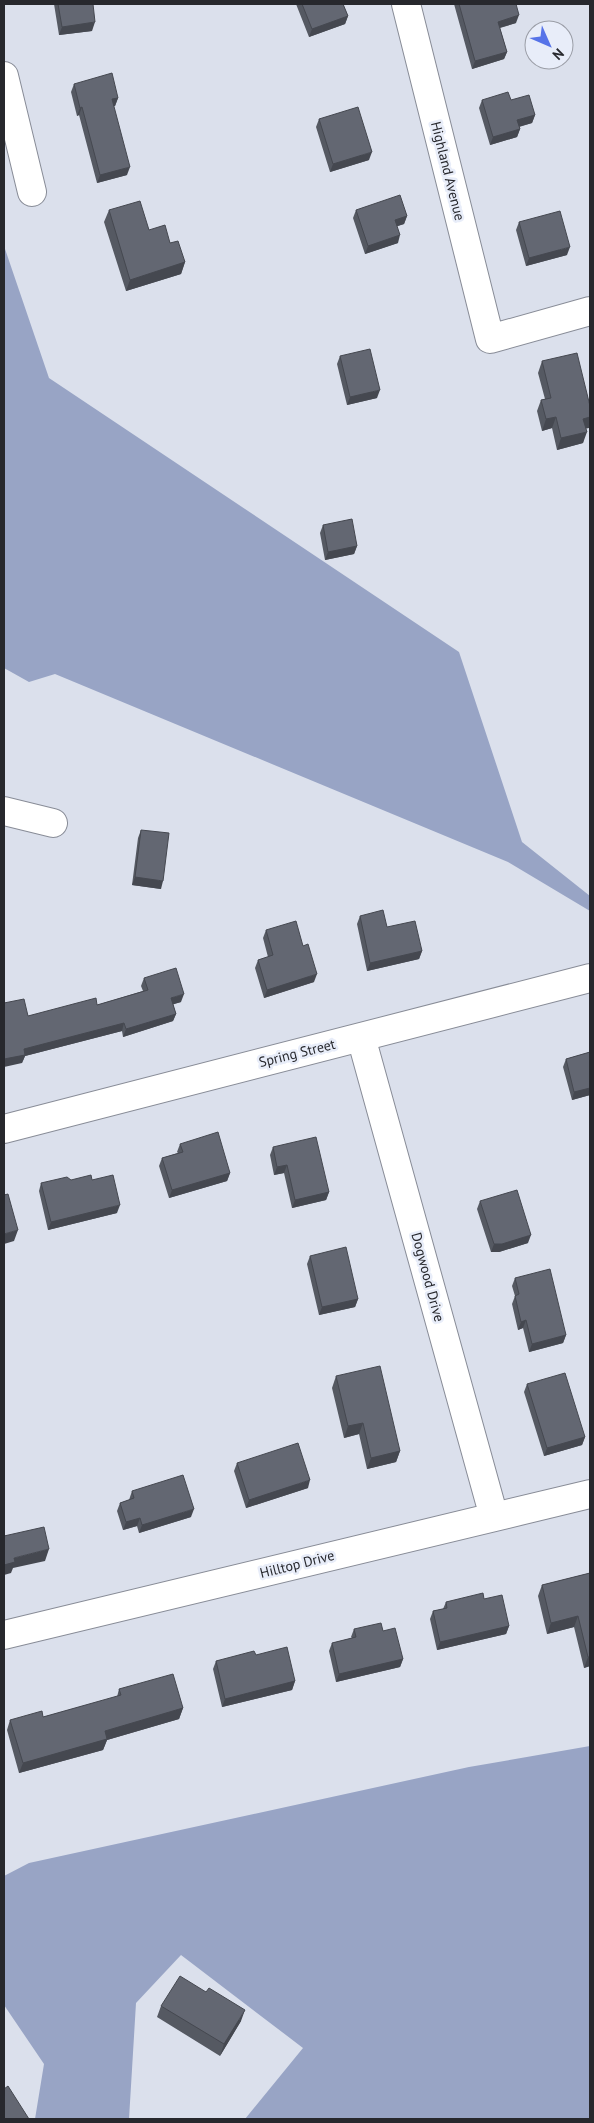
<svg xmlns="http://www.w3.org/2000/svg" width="594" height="2123" viewBox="0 0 594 2123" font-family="'PT Sans',sans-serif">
	<rect width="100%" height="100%" fill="#dbe0ec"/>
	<path fill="#98a4c5" d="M4,246L49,378L459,652L522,842L590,896V911L508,862L55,674L29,682L4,668Z
		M590,1746V2119H245L303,2048L181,1955L136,2003L129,2119H35L44,2064L4,2005V1876L29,1863L469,1767Z"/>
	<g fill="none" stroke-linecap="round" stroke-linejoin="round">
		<g stroke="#888c97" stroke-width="30">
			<path id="minor" d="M406,4L490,339L590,311
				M4,76L32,192
				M4,811L53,823
				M361,1037L494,1517
				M4,1129L590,978
				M4,1635L590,1494"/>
		</g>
		<use href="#minor" stroke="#fff" stroke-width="28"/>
	</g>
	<path fill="#555962" d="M54,4H93L92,31L59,35Z
		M296,4H343L348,16L345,24L309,37Z
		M454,4H516V23L500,28L507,52L504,59L472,69Z
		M74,84L118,98L115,106H113L127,175L97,183L79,115L77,116L71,92Z
		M482,100H511L535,115L532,123L519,127L520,129L517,137L490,145L479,108Z
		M319,119L369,160L330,172L316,127Z
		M109,210L149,230L170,243L185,262L181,274L126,291L104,222Z
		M356,210L407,216L404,224L397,226L398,243L365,254L353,218Z
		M519,222L567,255L526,266L516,230Z
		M340,356L377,398L347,405L337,364Z
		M542,361L590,406V423L589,428H586L583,443L557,450L552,428L542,431L537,411L541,400L545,399L538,373Z
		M323,525L357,546L354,554L325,560L320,533Z
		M141,830L161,889L132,885L138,838Z
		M360,916L387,927L422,951L419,959L367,971L357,924Z
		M266,930L314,982L264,998L255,968L258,960L268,957L263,938Z
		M144,978L181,1002L173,1004L176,1014L173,1021L123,1037L122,1031L25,1056L22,1063L28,1016L97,1005L143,991L141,986Z
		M590,1052V1095L572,1100L563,1067L566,1059Z
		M180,1144L230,1173L227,1181L169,1198L159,1166L162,1158L178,1153L177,1152Z
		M273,1147L329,1192L326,1200L292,1208L284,1173L274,1175L270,1155Z
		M71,1180H92L117,1213L48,1230L39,1191L41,1183Z
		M480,1201L528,1243L499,1252H491L477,1209Z
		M310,1256L358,1299L355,1307L319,1315L307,1264Z
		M515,1278L566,1335L563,1343L529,1352L523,1328L518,1330L512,1304L515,1296L512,1286Z
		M336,1376L400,1451L396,1462L367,1469L359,1434L344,1438L332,1388Z
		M527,1384L585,1437L582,1445L544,1456L524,1392Z
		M237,1463L308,1488L246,1508L234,1471Z
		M132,1491L191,1517L139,1533L137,1526L123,1530L117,1511L120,1503L129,1500Z
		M590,1573V1666L584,1668L574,1627L547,1634L538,1596L542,1585Z
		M484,1599L509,1626L506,1634L437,1650L430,1619L433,1611L443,1609L446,1602Z
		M354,1629L383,1631L403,1659L400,1667L336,1682L329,1651L332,1643L352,1638L351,1637Z
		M256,1655L295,1681L292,1690L222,1707L213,1669L216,1661Z
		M119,1689L183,1708L179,1719L107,1740L103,1750L19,1773L7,1730L10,1720L43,1717L117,1697Z
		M161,2006L241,2021L220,2056L157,2017Z"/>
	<path fill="#454850" d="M519,15L516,23L495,29L498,22Z
		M348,16L345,24L309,37L312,29Z
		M95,22L92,31L59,35L62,27Z
		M507,52L504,59L472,69L475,61Z
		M118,98L115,106L109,107L112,99Z
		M82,107L79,115L77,116L80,108Z
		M535,115L532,123L514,128L517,120Z
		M520,129L517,137L490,145L493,137Z
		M372,152L369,160L330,172L333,164Z
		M130,167L127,175L97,183L100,175Z
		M407,216L404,224L392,228L395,220Z
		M400,235L398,243L365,254L368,246Z
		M570,247L567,255L526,266L529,258Z
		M185,262L181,274L126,291L130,280Z
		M380,390L377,398L347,405L350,397Z
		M556,417L552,428L542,431L546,419Z
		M590,417V423L589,428L579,430L583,419Z
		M587,432L583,443L557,450L561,438Z
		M357,546L354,554L325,560L328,552Z
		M135,877L163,881L161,889L132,885Z
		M422,951L419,959L367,971L370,963Z
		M317,974L314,982L264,998L267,990Z
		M184,994L181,1002L168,1006L171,998Z
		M176,1014L173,1021L123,1037L126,1029Z
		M124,1023L122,1031L25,1056L22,1063L4,1067V1059L24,1049Z
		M590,1088V1095L572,1100L574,1092Z
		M287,1165L284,1173L274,1175L277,1167Z
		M230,1173L227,1181L169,1198L172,1190Z
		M329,1192L326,1200L292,1208L295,1200Z
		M120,1205L117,1213L48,1230L51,1222Z
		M18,1230L14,1241L4,1244V1234Z
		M531,1235L528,1243L499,1252H491L494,1244Z
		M358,1299L355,1307L319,1315L322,1307Z
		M526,1320L523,1328L518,1330L521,1322Z
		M566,1335L563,1343L529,1352L532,1344Z
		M363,1423L359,1434L344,1438L348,1426Z
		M585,1437L582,1445L544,1456L547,1448Z
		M400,1451L396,1462L367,1469L371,1458Z
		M310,1480L308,1488L246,1508L249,1500Z
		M194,1509L191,1517L139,1533L142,1525Z
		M140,1518L137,1526L123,1530L126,1522Z
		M49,1549L45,1561L13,1568L11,1573L4,1575V1565L14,1558Z
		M578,1616L574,1627L547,1634L551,1623Z
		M509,1626L506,1634L437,1650L440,1642Z
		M588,1657H590V1666L584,1668Z
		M403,1659L400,1667L336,1682L339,1674Z
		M295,1681L292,1690L222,1707L225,1699Z
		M183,1708L179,1719L107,1740L103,1750L19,1773L23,1763L105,1731Z
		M245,2010L241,2021L220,2056L224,2044Z"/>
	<path fill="#636772" stroke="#454850" d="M58,4H93L95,22L62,27Z
		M302,4H343L348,16L312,29Z
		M459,4H516L519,15L498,22L507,52L475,61Z
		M112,73L118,98L112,99L130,167L100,175L82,107L80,108L74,84Z
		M508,92L511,100L529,95L535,115L517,120L520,129L493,137L482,100Z
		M358,107L372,152L333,164L319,119Z
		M400,195L407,216L395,220L400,235L368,246L356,210Z
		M140,201L149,230L165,225L170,243L178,241L185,262L130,280L109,210Z
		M560,211L570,247L529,258L519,222Z
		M370,349L380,390L350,397L340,356Z
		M577,353L590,406V417L583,419L587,432L561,438L556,417L546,419L541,400L551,398L542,361Z
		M352,519L357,546L328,552L323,525Z
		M141,830L169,833L163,881L135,877Z
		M383,910L387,927L415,921L422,951L370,963L360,916Z
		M296,921L303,946L308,944L317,974L267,990L258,960L273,955L266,930Z
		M176,968L184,994L171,998L176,1014L126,1029L124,1023L24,1049L25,1055L4,1059V1003L24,999L28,1016L96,998L97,1005L148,990L144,978Z
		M590,1052V1088L574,1092L566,1059Z
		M218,1132L230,1173L172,1190L162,1158L183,1152L180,1144Z
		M316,1137L329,1192L295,1200L287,1165L277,1167L273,1147Z
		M91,1175L92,1180L113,1175L120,1205L51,1222L41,1183L67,1177L71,1180Z
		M517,1190L531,1235L502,1244H494L480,1201Z
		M8,1194L18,1230L4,1234V1195Z
		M346,1247L358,1299L322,1307L310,1256Z
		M550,1269L566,1335L532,1344L526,1320L521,1322L515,1296L519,1294L515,1278Z
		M380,1366L400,1451L371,1458L363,1423L348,1426L336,1376Z
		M565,1373L585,1437L547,1448L527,1384Z
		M298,1443L310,1480L249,1500L237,1463Z
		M183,1475L194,1509L142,1525L140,1518L126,1522L120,1503L134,1498L132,1491Z
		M44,1527L49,1549L14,1558L15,1562L4,1565V1536Z
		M590,1573V1657H588L578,1616L551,1623L542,1585Z
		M483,1593L484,1599L502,1595L509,1626L440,1642L433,1611L447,1608L446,1602Z
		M381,1623L383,1631L395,1628L403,1659L339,1674L332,1643L356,1637L354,1629Z
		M287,1647L295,1681L225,1699L216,1661L254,1651L256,1655Z
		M173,1674L183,1708L105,1731L107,1739L23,1763L10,1720L42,1711L43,1717L121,1695L119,1689Z
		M180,1976L206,1992L209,1988L245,2010L224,2044L161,2006Z
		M8,2086L29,2119H4V2089Z"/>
	<g text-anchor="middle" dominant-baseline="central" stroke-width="5" stroke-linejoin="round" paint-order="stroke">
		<g font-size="14" fill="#27282d" stroke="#e8edf9">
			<text transform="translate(448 171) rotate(76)">Highland Avenue</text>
			<text transform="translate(297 1053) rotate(-14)">Spring Street</text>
			<text transform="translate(428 1277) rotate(75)">Dogwood Drive</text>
			<text transform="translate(297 1564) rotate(-14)">Hilltop Drive</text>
		</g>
	</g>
	<rect width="594" height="2123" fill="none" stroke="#27282d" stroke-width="10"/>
	<g transform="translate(549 45) rotate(135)"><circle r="24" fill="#e8edf9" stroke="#9b9ea7"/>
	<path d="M0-4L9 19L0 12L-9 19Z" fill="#5673e8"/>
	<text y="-8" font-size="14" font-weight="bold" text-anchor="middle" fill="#27282d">N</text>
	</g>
</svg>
